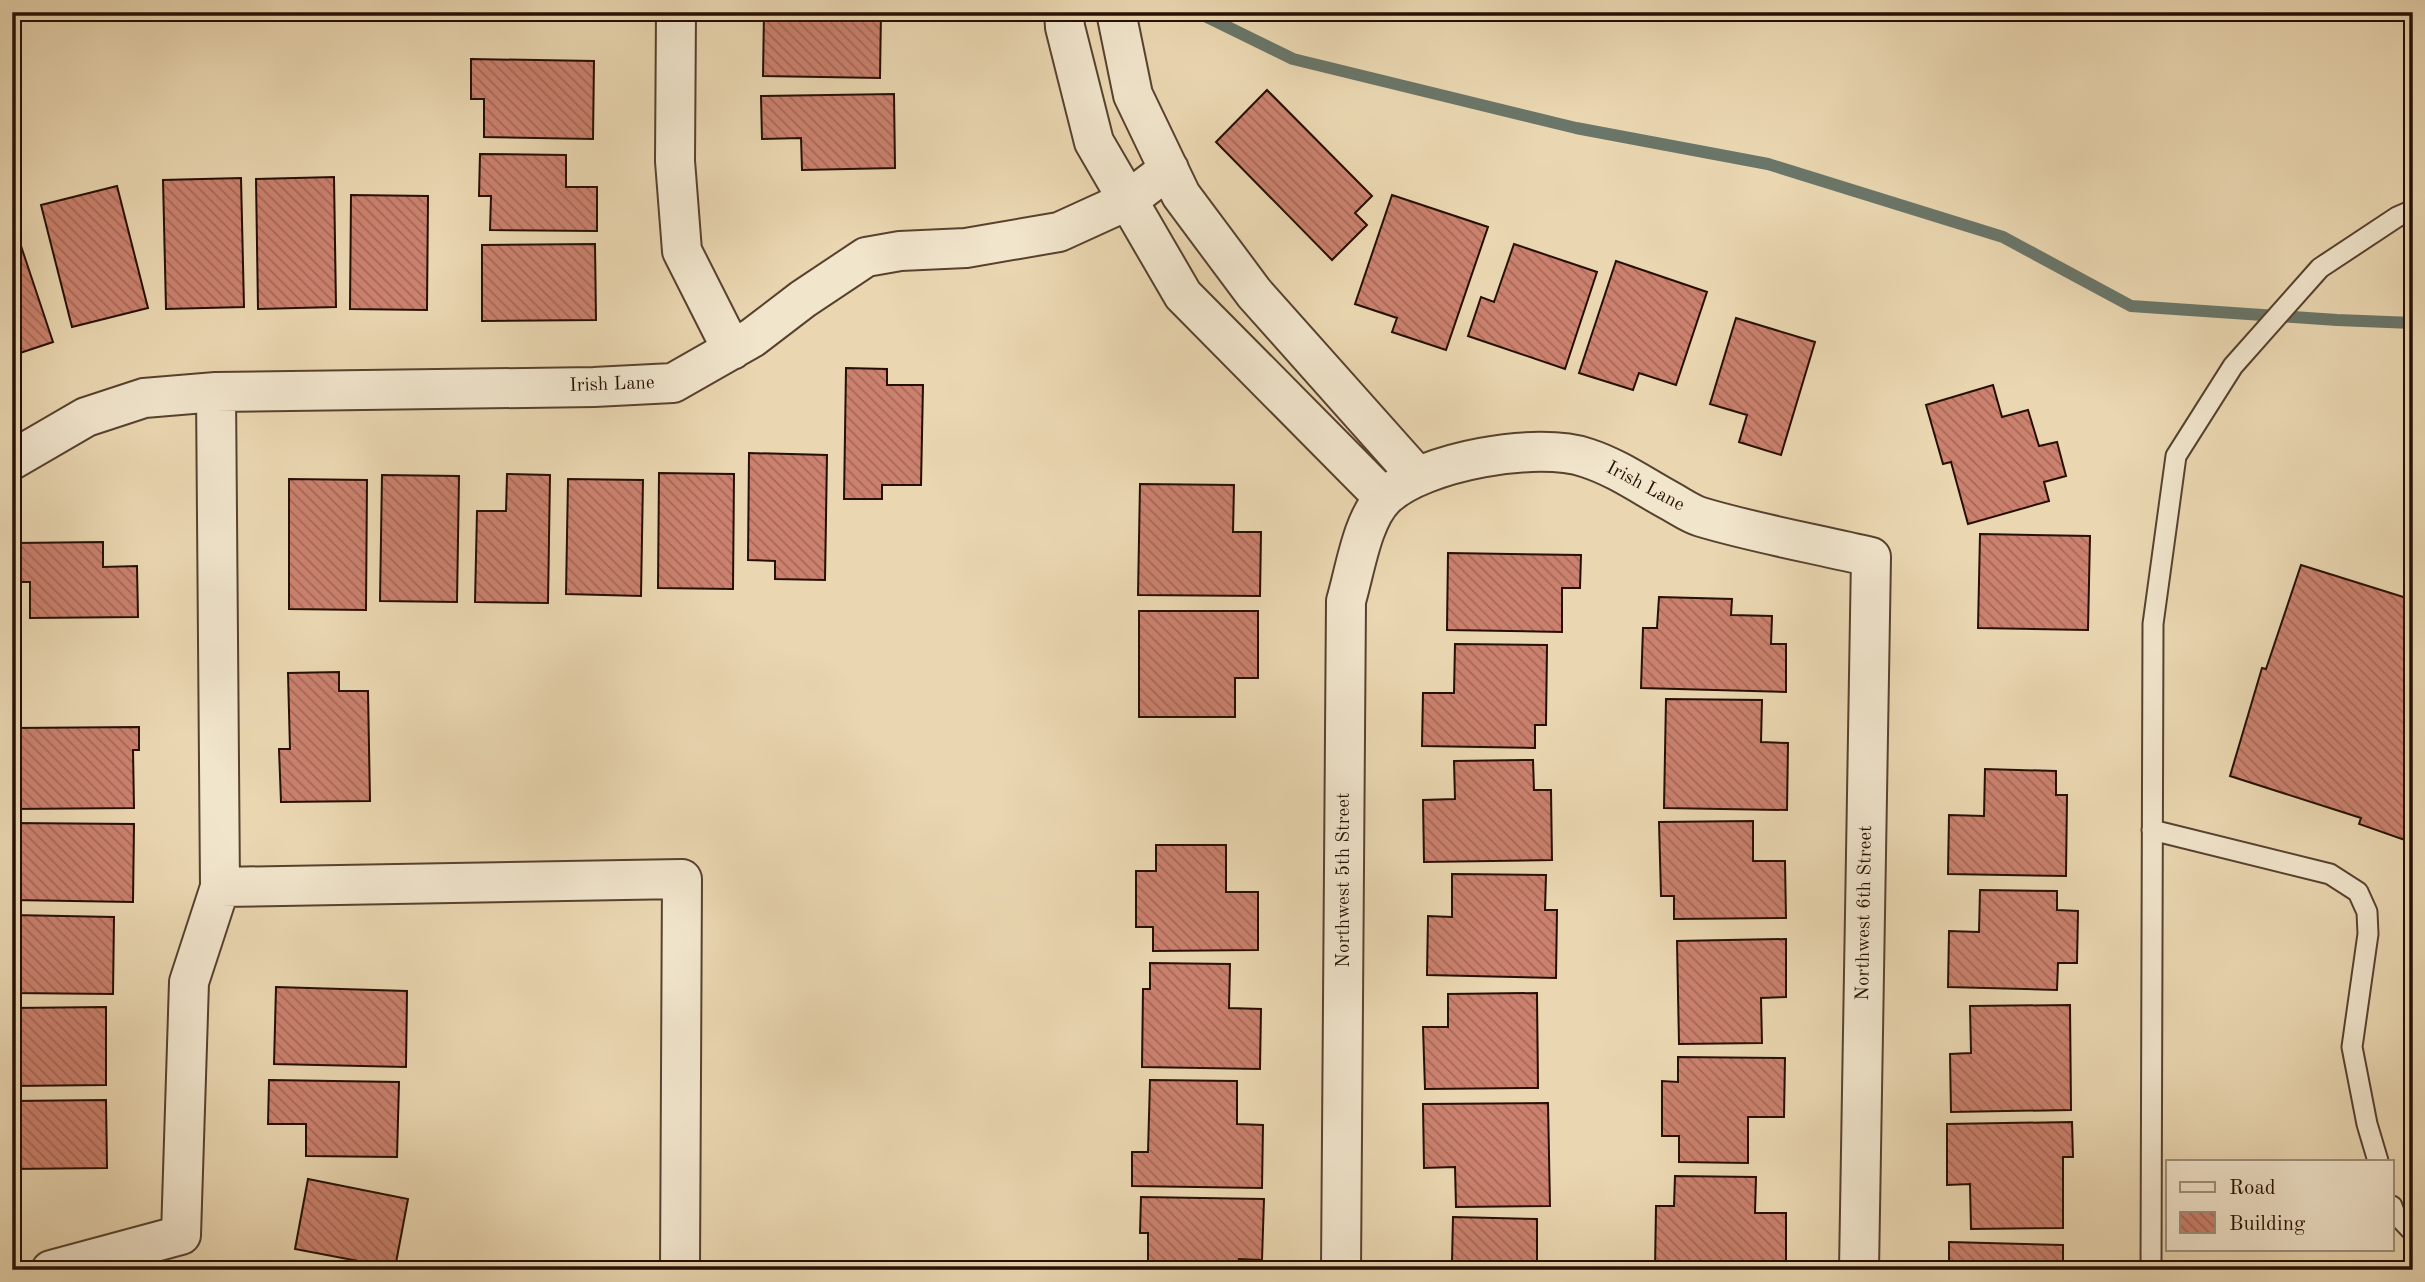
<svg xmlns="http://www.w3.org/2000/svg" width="2425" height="1282" viewBox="0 0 2425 1282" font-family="'Old Standard TT',serif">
	<defs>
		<pattern id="building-back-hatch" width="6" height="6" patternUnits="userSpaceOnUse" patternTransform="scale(1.75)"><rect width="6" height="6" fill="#cb816e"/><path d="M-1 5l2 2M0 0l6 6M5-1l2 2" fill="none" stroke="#a56858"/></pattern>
	</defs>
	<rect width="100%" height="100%" fill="#ead7b1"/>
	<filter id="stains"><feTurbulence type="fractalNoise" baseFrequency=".00286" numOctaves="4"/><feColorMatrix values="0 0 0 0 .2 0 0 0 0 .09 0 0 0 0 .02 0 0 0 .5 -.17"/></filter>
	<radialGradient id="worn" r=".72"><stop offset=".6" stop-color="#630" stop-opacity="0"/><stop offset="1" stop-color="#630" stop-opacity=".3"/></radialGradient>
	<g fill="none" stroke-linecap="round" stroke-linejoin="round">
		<path stroke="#6a7669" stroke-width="12" d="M1197,12L1293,59L1576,128L1768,164L2003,237L2131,306L2337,320L2413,323"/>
	</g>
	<path fill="url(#building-back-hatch)" stroke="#260f04" stroke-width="2" d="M764,12H881L880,78L763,76Z
		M471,59L594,61L593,139L484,137V99H471Z
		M1267,90L1372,196L1355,213L1367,225L1332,260L1216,142Z
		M894,94L895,168L802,170L801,138L762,139L761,96Z
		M480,154L566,155V187H597V231L490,230L491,196H479Z
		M334,177L336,307L258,309L256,179Z
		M241,178L244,307L166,309L163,180Z
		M117,186L148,308L72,327L41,205Z
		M351,195L428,196L427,310L350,309Z
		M1392,195L1488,227L1446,350L1392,332L1397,318L1355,304Z
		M12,219L53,342L14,355L12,349Z
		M595,244L596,320L482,321V245Z
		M1514,244L1597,272L1565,369L1468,336L1481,297L1494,302Z
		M1616,261L1707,292L1676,385L1639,373L1633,390L1579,373Z
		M1736,318L1815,342L1781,455L1739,442L1747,415L1710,404Z
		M846,368L887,369V385H923L921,485H882V499H844Z
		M1993,385L2002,417L2028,410L2039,446L2057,442L2066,476L2044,482L2049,501L1968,524L1951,462L1943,464L1926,405Z
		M749,453L827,455L825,580L775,579V561L748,560Z
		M659,473L734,474L733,589L658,588Z
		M507,474L550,475L548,603L475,602L477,511H506Z
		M382,475L459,476L457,602L380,601Z
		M289,479L367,480L366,610L289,609Z
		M568,479L643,480L641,596L566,594Z
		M1140,484L1234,485L1233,532H1261L1260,596L1138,595Z
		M1980,534L2090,536L2088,630L1978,628Z
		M103,542V567L137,566L138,617L30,618V582H16V543Z
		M1448,553L1581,555L1580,588H1562V632L1447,630Z
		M2301,565L2413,600V852L2405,840L2359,824L2361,818L2230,776L2262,668L2266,669Z
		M1659,597L1732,599L1731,615L1772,616L1771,644H1786V692L1641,688L1643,628H1657Z
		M1139,611H1258V678H1235V717H1139Z
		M1455,644L1547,645L1546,725H1535V748L1422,746L1423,693H1454Z
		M339,672V691H368L370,801L281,802L279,749H290L288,673Z
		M1666,699L1762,700L1761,742L1788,743L1787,810L1664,808Z
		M139,727V750H133L134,808L12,809V728Z
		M1533,760L1534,790H1551L1552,860L1424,862L1423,800L1455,799L1454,761Z
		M1985,769L2056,771V795H2067L2066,876L1948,874L1949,815L1984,816Z
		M1753,821V861H1785L1786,918L1674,919V896H1661L1659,822Z
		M12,823L134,824L133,902L12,900Z
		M1156,845H1226V892H1258V950L1153,951V927H1136V871H1156Z
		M1452,874L1546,875L1545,910H1557L1556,978L1427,975L1428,916L1452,917Z
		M1980,890L2057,891V910L2078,911L2077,963H2058L2057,990L1948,987L1949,931L1979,932Z
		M12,915L114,917L113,994L12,993Z
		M1786,939V997L1761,998L1762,1043L1679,1044L1677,941Z
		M1150,963L1230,964L1229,1008L1261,1009L1260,1069L1142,1067L1143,989H1150Z
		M276,987L407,991L406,1067L274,1064Z
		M1537,993L1538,1088L1425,1089L1423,1027H1448V994Z
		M2070,1005L2071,1110L1951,1112L1950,1054L1971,1053L1970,1006Z
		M106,1007V1085L12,1086V1008Z
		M1678,1057L1785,1058L1784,1117H1748V1163L1679,1162V1136H1662V1081L1678,1082Z
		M269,1080L399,1082L397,1157L306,1156V1124H268Z
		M1150,1080L1237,1081V1124L1263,1125L1262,1188L1132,1186V1152H1148Z
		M106,1100L107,1168L12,1169V1101Z
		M1548,1103L1550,1206L1456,1207L1455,1167L1424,1168L1423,1104Z
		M2072,1122L2073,1157H2063V1228L1971,1229L1970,1184L1947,1185V1124Z
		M1675,1176L1756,1177L1755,1213H1786V1270H1655L1656,1206H1674Z
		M308,1179L408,1199L395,1268L295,1249Z
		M1141,1197L1264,1199L1262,1260L1239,1259V1270H1148V1233H1140Z
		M1453,1217L1537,1219V1270H1422V1262H1452Z
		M1949,1242L2063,1245V1270H1949Z"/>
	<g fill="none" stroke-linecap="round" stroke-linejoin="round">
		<g stroke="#57412f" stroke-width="23">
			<path id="service" d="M2152,830L2330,874L2358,892L2367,912L2368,934L2352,1047L2367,1124L2378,1161
				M2392,1206L2394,1212L2413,1232
				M2151,1270L2153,624L2176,456L2233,366L2320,268L2397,217L2413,210"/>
		</g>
		<g stroke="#57412f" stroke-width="42">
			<path id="minor" d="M676,12L675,161L682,251L732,350
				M1064,12L1065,27L1094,142L1183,295L1384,498
				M1116,12L1133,95L1181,195L1254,293L1417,476
				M12,460L86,417L144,398L216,392L594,387L673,383L752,338L803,299L866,257L900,251L966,248L1059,232L1127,201L1169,169
				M220,887L682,879L680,1270
				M51,1270L181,1235L189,982L220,887L216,392
				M1341,1270L1346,601C1355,571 1362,519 1385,497C1423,461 1538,441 1587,458C1618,468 1644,487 1672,502C1681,507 1691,514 1701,517C1754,533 1816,544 1871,557L1859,1270"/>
		</g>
		<use href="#service" stroke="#f1e5cc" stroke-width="19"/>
		<use href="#minor" stroke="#f1e5cc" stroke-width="38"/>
	</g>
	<g text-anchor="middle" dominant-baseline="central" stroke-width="6" stroke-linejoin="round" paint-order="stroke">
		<g font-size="19" fill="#260f04" stroke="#f1e5cc">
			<text transform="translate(612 385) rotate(-2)">Irish Lane</text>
			<text transform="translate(1645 487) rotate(28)">Irish Lane</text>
			<text transform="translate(1344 880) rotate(-90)">Northwest 5th Street</text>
			<text transform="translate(1865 913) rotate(-89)">Northwest 6th Street</text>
		</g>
	</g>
	<rect width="2425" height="1282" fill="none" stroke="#ead7b1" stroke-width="42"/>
	<rect x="14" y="14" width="2397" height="1254" fill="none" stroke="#260f04" stroke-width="3.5"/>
	<rect x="21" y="21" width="2383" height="1240" fill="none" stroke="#260f04" stroke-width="2"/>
	<rect x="2166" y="1160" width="228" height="91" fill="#f1e5cc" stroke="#a08f7c" stroke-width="2"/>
	<rect x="2180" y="1182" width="35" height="10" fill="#f1e5cc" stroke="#a08f7c" stroke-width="2"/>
	<text x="2229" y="1194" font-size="21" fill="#260f04">Road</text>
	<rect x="2180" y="1212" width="35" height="21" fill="url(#building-back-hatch)" stroke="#a08f7c" stroke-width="2"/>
	<text x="2229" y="1230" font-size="21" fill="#260f04">Building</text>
	<rect width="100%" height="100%" filter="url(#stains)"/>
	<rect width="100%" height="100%" fill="url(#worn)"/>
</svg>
